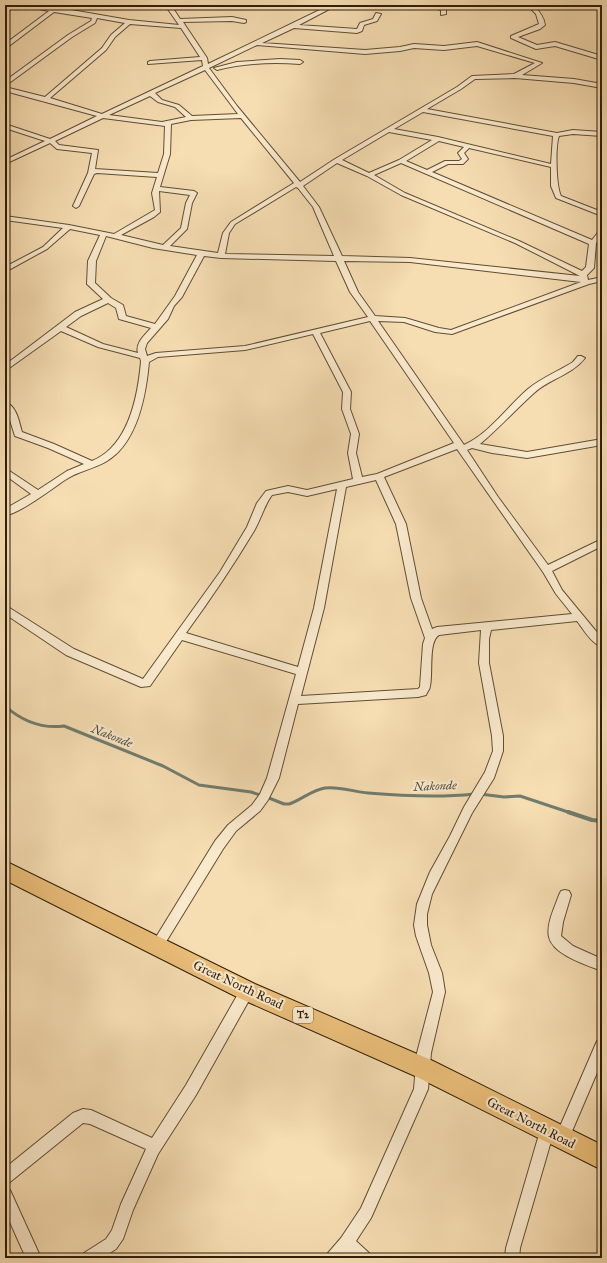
<svg xmlns="http://www.w3.org/2000/svg" width="607" height="1263" viewBox="0 0 607 1263" font-family="'IM FELL Great Primer',serif">
	<rect width="100%" height="100%" fill="#f6ddb2"/>
	<filter id="stains"><feTurbulence type="fractalNoise" baseFrequency=".005" numOctaves="4"/><feColorMatrix values="0 0 0 0 .2 0 0 0 0 .09 0 0 0 0 .02 0 0 0 .5 -.17"/></filter>
	<radialGradient id="worn" r=".72"><stop offset=".6" stop-color="#630" stop-opacity="0"/><stop offset="1" stop-color="#630" stop-opacity=".3"/></radialGradient>
	<g fill="none" stroke-linecap="round" stroke-linejoin="round">
		<path stroke="#717c6e" stroke-width="3" d="M5,706C22,721 41,729 64,726L163,766L199,785L251,792L260,795
			M480,794L504,797L520,796L571,813
			M269,798L284,804H289C301,800 312,790 325,788C339,786 354,792 368,793C403,796 438,798 474,794"/>
		<path stroke="#717c6e" stroke-width="4" d="M568,812L592,820L602,821"/>
		<g stroke="#614e33" stroke-width="2">
			<path id="minor" d="M10,5H16L5,14V9Z
				M20,5L54,7L129,20L179,25L165,5H171L180,19L232,17L246,20V22L244,23L232,21L183,22L207,58L208,64L330,5H337L299,25L357,29L360,23L373,19L376,13L381,14L377,21L364,25L362,31L357,33L294,28L262,43L365,50L400,47L414,44L444,46L477,42L542,63L522,75L574,79L602,84V88L574,83L515,78L475,79L461,89L427,109L557,133L573,130L602,132V136L573,134L559,136C555,146 556,186 561,196L602,212V216L556,198L551,186V167L469,148L464,153L468,159L463,164H448L432,172L592,240L600,230L602,229V236L596,243L594,268L587,275L588,280L602,277V281L589,284L452,334L435,332L404,322L378,321L464,445C490,433 507,407 528,389C541,378 559,371 573,362L578,356H581L585,358C572,375 549,379 534,393C515,410 499,428 480,444L527,452L602,439V445L527,458L492,453L472,448L467,450L498,497L548,565L602,539V546L552,571L562,590L595,630L602,637V647C591,643 584,630 577,621L491,630L489,639V663L503,736V751L494,778L472,813L432,894L427,914V925L431,945L442,973L445,992L431,1053L428,1089L371,1218L356,1241L369,1253L371,1258H352L347,1253L343,1258H326L328,1253L341,1238L361,1208L414,1089L417,1053L433,992L429,973L416,936L414,925L417,904L430,872L450,836L464,807L485,772L493,751L492,736L479,663L481,630L439,635C428,641 433,674 430,686C430,689 427,692 426,695L418,697L298,704L279,778L268,800L260,811L236,831L223,849L161,950L157,952L153,950L151,946L153,942L215,841L228,825L252,805L260,794L267,778L296,674L182,640L150,686L141,687L66,655L5,614V605L74,649L143,679L220,572L247,527L257,503L266,491L288,486L307,490L353,479L348,453L351,434L342,409L343,392L313,334L245,350L158,357L149,362C146,395 138,442 107,461C94,469 78,471 65,480C49,491 23,511 5,516V509L31,494L5,475V468L38,490L67,471L84,464L48,448L15,436L8,414L5,410V402C17,406 19,422 22,432L54,444L92,461C129,446 138,396 141,361L140,358L98,347L61,331L5,371V365L75,312L103,299L87,284L88,261L100,235L70,229L47,249L5,272V267L43,247L63,228L5,220V216L69,225L114,234L155,210L152,193L157,177L97,173L94,174L79,206L76,208L73,206L88,173L92,153L57,149L50,143L5,164V160L45,141L5,128V124L50,139L97,116L5,91V87L45,97L102,48L111,35L125,23L97,18L95,23L72,37L5,86V81L68,35L91,21L92,18L54,12L5,49V44L49,11ZM130,24L181,28L200,57L150,61L148,62V64L202,60L203,66L102,114L50,98L106,50L115,37ZM257,45L365,54L400,51L414,48L444,50L477,46L535,63L514,74L472,76L457,87L335,159L300,182L237,106L209,68ZM205,70L238,114L192,116L179,105L162,100L155,93ZM150,96L158,102L175,107L186,117L162,122L109,115ZM423,112L553,136L551,164L438,137L394,129ZM103,118L165,126L164,154L158,173L95,169L98,150L59,145L55,141ZM241,118L294,183L231,222L223,233L218,253L170,246L187,229L192,203L197,193L194,191L160,187L170,154L171,124L191,120ZM389,132L432,140L399,160L369,173L342,160ZM439,141L464,147L458,153L462,159L459,161H445L427,170L406,161ZM337,163L367,176L401,195L515,243L580,276L410,258L342,256L319,207L303,186ZM401,163L589,244L586,267L582,271L519,241L405,193L374,175ZM296,187L298,188L313,207L334,256L225,254L229,233L235,224ZM159,191L190,195L186,203L181,228L163,245L121,235L154,217L160,212ZM106,236L153,248L197,255L175,296L155,324L126,316L123,305L111,298L95,283L96,261ZM204,256L221,258L336,261L350,292L368,317L245,346L156,353L147,356L145,349L147,343L168,319L174,306L182,297ZM344,261L410,262L581,282L451,330L439,328L405,318L375,316L358,292ZM108,303L116,308L119,319L151,328C145,335 135,343 138,353L103,344L66,327L81,316ZM370,321L454,443L377,474L362,477L356,453L359,434L350,409L351,392L320,333ZM457,449L543,572L556,594L572,614L437,627L432,629L421,598L406,524L384,477ZM376,480L396,524L411,598L425,638L423,644L420,687L418,689L301,696L324,608L346,487ZM337,489L314,608L298,667L186,633C210,600 233,566 254,531C261,519 264,506 272,495L288,492L307,496Z
				M424,5H434L446,8V14L441,15V10Z
				M527,5H533C539,11 544,17 545,25L540,29L518,37L537,45L555,42L602,56V60L555,46L536,49L511,38V36L539,24L536,14Z
				M280,59L300,60L303,62L300,64C272,62 244,63 217,70L214,68L237,62Z
				M565,890L569,891L571,895L563,922L561,936L573,946L602,959V971C587,965 553,955 549,937C546,924 555,907 559,895L561,891Z
				M247,985L252,987L253,991L252,995L196,1095L158,1154L133,1210L123,1239L116,1249L102,1258H82L84,1253L106,1239L112,1230L121,1204L146,1149L90,1124L83,1123L10,1182L5,1184V1168L73,1113L83,1109L91,1110L152,1138L186,1085L242,987Z
				M602,1040V1061L567,1143L562,1145L557,1143L555,1138L597,1041Z
				M547,1124L552,1126L554,1131L520,1248L519,1258H505L506,1248L540,1131L542,1126Z
				M5,1188L10,1190L41,1258H26L5,1211Z"/>
		</g>
		<g stroke="#2f1e09" stroke-width="2">
			<path id="trunk" d="M5,861L255,984L431,1060L602,1145V1170L415,1076L239,998L5,880Z"/>
		</g>
		<use href="#minor" fill="#f9e9cd" fill-rule="evenodd"/>
		<use href="#trunk" fill="#ebbe79" fill-rule="evenodd"/>
	</g>
	<g text-anchor="middle" dominant-baseline="central" stroke-width="4" stroke-linejoin="round" paint-order="stroke">
		<rect fill="#f9e9cd" stroke="#6c5b44" stroke-width="1" x="293" y="1007" width="20" height="16" rx="3"/>
		<g font-size="10" font-weight="bold" fill="#2f1e09">
			<text x="303" y="1015">T2</text>
		</g>
		<g font-size="12" font-style="italic" fill="#504d3b" stroke="#f9e9cd">
			<text transform="translate(112 736) rotate(22)">Nakonde</text>
			<text transform="translate(435 786) rotate(-2)">Nakonde</text>
		</g>
		<g font-size="13" fill="#2f1e09" stroke="#f9e9cd">
			<text transform="translate(238 985) rotate(25)">Great North Road</text>
			<text transform="translate(531 1123) rotate(27)">Great North Road</text>
		</g>
	</g>
	<rect width="607" height="1263" fill="none" stroke="#f6ddb2" stroke-width="20"/>
	<rect x="6" y="6" width="595" height="1251" fill="none" stroke="#2f1e09" stroke-width="2"/>
	<rect x="10" y="10" width="587" height="1243" fill="none" stroke="#2f1e09"/>
	<rect width="100%" height="100%" filter="url(#stains)"/>
	<rect width="100%" height="100%" fill="url(#worn)"/>
</svg>
